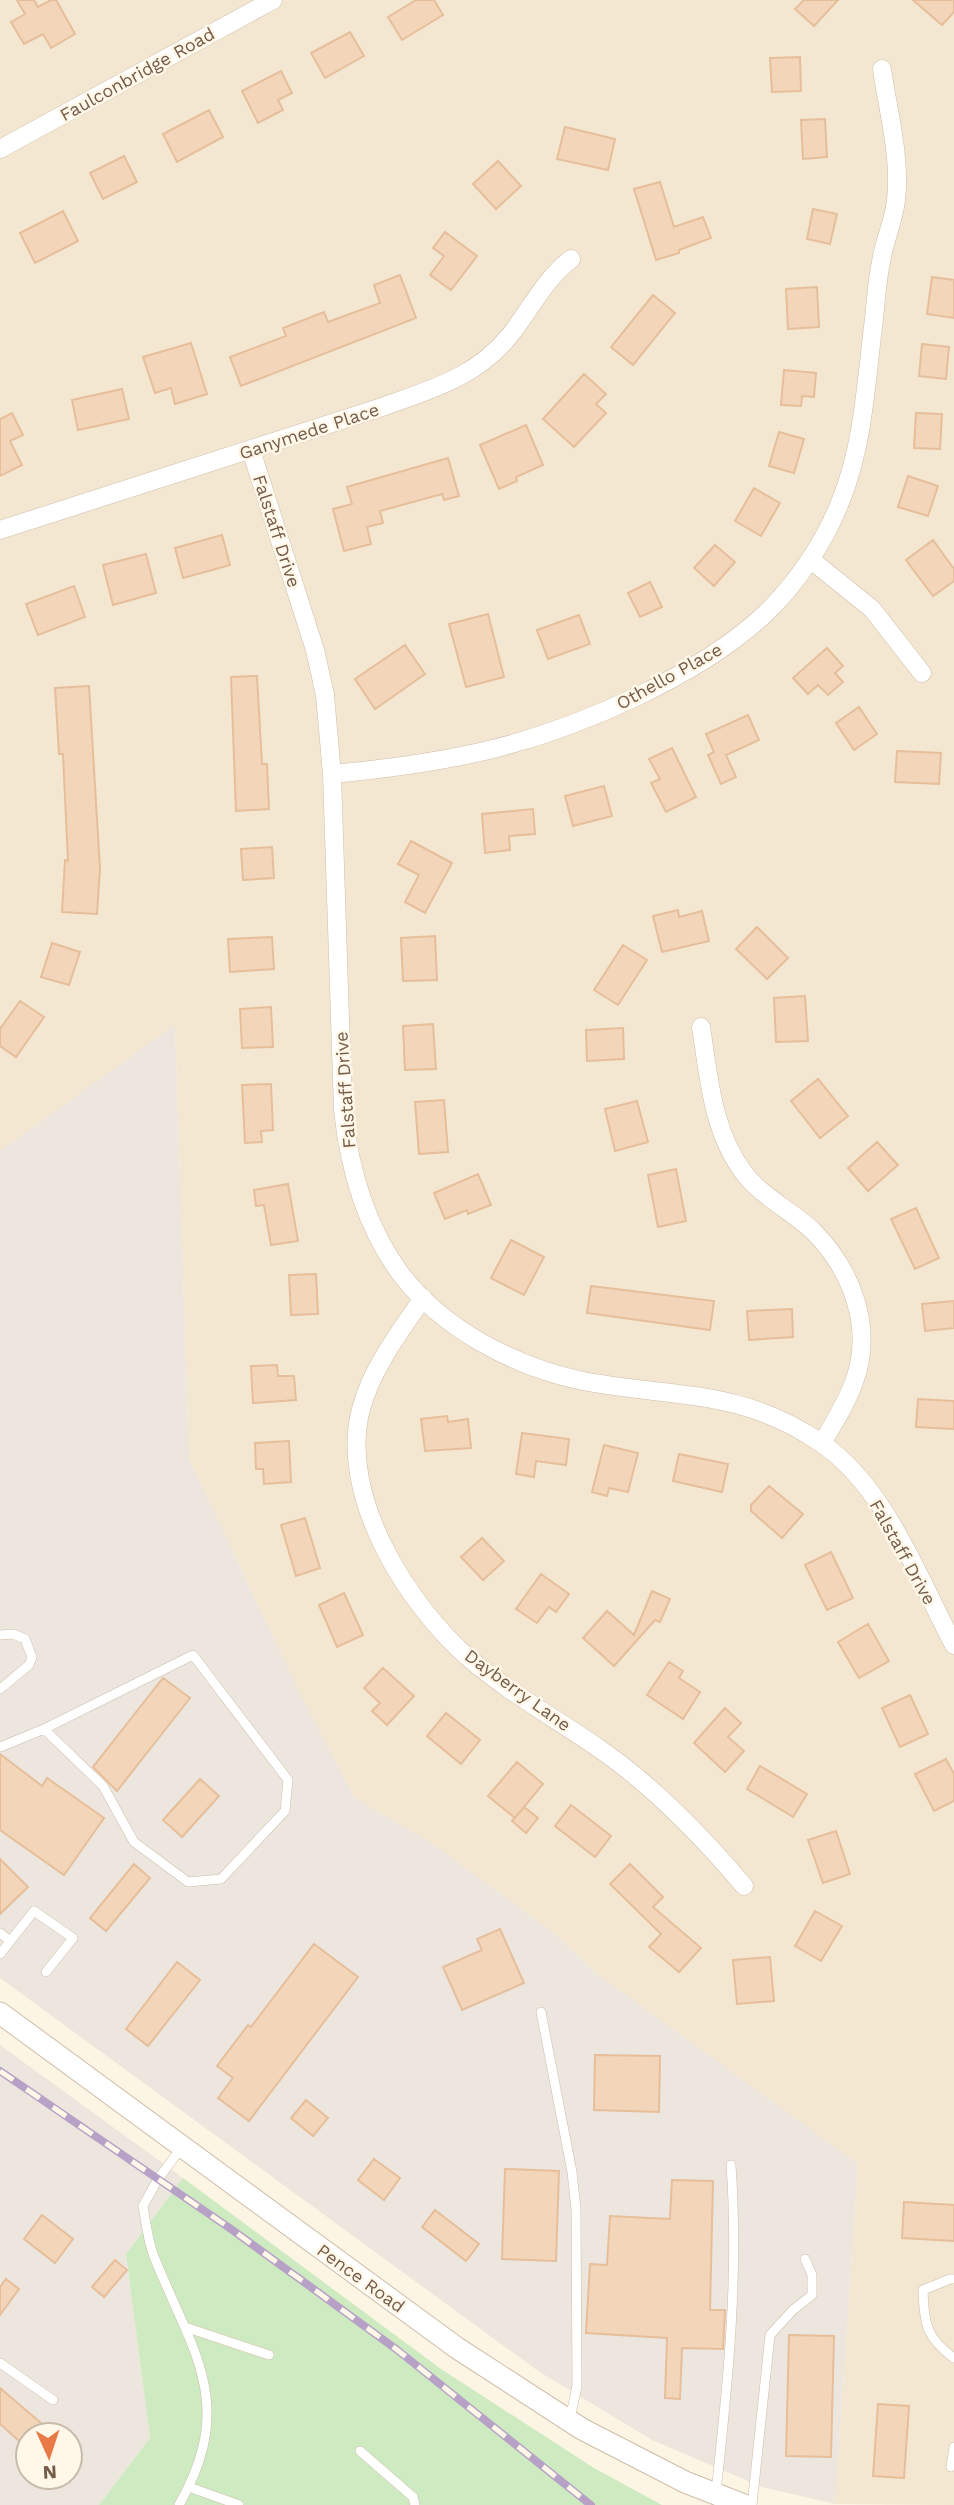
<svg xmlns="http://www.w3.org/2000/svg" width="954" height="2505" viewBox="0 0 954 2505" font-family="'Work Sans',sans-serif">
	<rect width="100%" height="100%" fill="#fdf5e3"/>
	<path fill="#f4e7d1" d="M0,0H954V2505L835,2504L858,2164L597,1974L554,1933L431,1843L355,1798L303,1700L189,1459L175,1025L0,1151Z"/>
	<path fill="#ece6de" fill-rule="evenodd" d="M175,1025L189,1459L303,1700L355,1798L431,1843L554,1933L597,1974L858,2164L835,2504L762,2487L652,2440L538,2371L0,1978V1151Z
		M0,2045L183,2178L126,2254L150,2438L99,2505H0ZM28,2435H70V2477H28Z"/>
	<path fill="#ceeac1" d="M183,2178L441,2369L594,2468L662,2505H99L150,2438L126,2254Z"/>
	<path fill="#f3d6ba" stroke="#e6be9a" stroke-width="2" d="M17,0H34L38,7L51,0H56L75,34L51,48L43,34L24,44L11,22L25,14Z
		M416,0H434L443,15L402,40L388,17Z
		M804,0H838L814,26L795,9Z
		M913,0H954V12L942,25Z
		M350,32L364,56L325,78L311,53Z
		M800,57L801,91L772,92L770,58Z
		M281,71L292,93L278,100L283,110L258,123L242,91Z
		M209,110L223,137L177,162L163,134Z
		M825,119L827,157L803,159L801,120Z
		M565,127L615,139L608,170L557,159Z
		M124,156L137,182L103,199L90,173Z
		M498,161L521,186L496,209L473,184Z
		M660,182L674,227L703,217L711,238L679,250V253L656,260L634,189Z
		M813,209L837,214L830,244L807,239Z
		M63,211L78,241L35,263L20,233Z
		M445,232L477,256L451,290L430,275L444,256L433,248Z
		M400,275L416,318L241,386L230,357L286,336L283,328L324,312L328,322L380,303L374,285Z
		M932,277L954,280V318L927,314Z
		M817,287L819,327L788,329L786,289Z
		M653,295L675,313L633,365L611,347Z
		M191,343L207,394L175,404L171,388L155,393L143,357Z
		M922,344L949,347L946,379L919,376Z
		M784,370L816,373L814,397L802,396L801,406L781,405Z
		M584,374L606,394L596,404L606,413L574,447L543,419Z
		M122,389L129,419L78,430L72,400Z
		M12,413L23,435L10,441L22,465L0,476V419Z
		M916,413L942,414L940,449L914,448Z
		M526,425L543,465L516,477L517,481L499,489L480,445Z
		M779,432L804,439L794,473L769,466Z
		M448,458L459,496L444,500L442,494L380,511L383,523L367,527L371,544L344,551L333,509L352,504L347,487Z
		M908,476L938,486L928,516L898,507Z
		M754,488L780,503L761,536L735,521Z
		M222,535L230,565L183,578L175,548Z
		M933,540L954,569V581L933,596L906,560Z
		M715,545L735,562L714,586L694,568Z
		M146,554L156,593L113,605L103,565Z
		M650,582L662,607L640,617L628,593Z
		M74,586L85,617L38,635L26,604Z
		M488,614L504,677L466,687L449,624Z
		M579,615L590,644L548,659L537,630Z
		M405,645L425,674L375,709L355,679Z
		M827,648L843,666L835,673L843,682L828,695L818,685L808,694L793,678Z
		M257,676L262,764H267L269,809L236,811L231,677Z
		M89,686L100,869L97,914L62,912L65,860L68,861L63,754H59L55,688Z
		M859,707L877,734L854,750L836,723Z
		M748,715L759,740L726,755L736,777L721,784L708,755L714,752L706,734Z
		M672,748L696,797L666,812L651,783L660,779L649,759Z
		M897,751L941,753L939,784L895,782Z
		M604,786L612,816L573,826L565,796Z
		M533,809L535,834L509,836L510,850L485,853L482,814Z
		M411,841L452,863L425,913L405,902L419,875L398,864Z
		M272,847L274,878L243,880L241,849Z
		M678,910L679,917L702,911L709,941L662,952L653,916Z
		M757,927L788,958L767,979L736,949Z
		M435,936L437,980L403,981L401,938Z
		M272,937L274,969L230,972L228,939Z
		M52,943L80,952L69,985L41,977Z
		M623,945L647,960L618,1005L594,990Z
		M805,996L808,1041L776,1042L774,998Z
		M20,1001L44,1017L16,1057L0,1046V1029Z
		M271,1007L273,1047L242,1048L240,1009Z
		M433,1024L436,1069L405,1070L403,1026Z
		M623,1028L624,1059L587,1061L586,1030Z
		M818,1079L848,1116L820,1138L791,1101Z
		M271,1084L273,1130L261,1131L262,1142L245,1143L242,1085Z
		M444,1100L448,1152L419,1154L415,1102Z
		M637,1101L648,1142L615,1151L605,1109Z
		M877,1142L898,1165L868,1191L848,1168Z
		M676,1169L686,1221L658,1227L648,1175Z
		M478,1174L491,1205L468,1214L467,1210L445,1219L434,1193Z
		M288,1184L298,1241L271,1245L264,1205L256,1206L254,1190Z
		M916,1208L939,1258L915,1269L891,1219Z
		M511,1240L544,1257L524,1295L491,1278Z
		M316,1274L318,1314L291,1315L289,1275Z
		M591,1286L714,1301L710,1330L587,1313Z
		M954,1301V1328L925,1331L922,1304Z
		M792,1309L793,1337L749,1340L747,1311Z
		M277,1365L278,1376H294L296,1400L253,1403L251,1366Z
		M918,1399L954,1401V1429L916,1427Z
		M447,1416L448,1422L468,1419L471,1448L425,1451L421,1419Z
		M522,1433L569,1439L566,1465L536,1461L534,1477L516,1474Z
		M289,1441L291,1482L264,1484L263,1469H256L255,1443Z
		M604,1445L638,1453L628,1492L609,1488L607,1496L592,1492Z
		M679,1454L728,1464L722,1492L673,1481Z
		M769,1486L803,1514L782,1538L751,1511V1505Z
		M305,1518L320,1568L296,1576L281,1525Z
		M482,1538L504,1561L483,1580L461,1557Z
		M831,1552L853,1598L827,1610L805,1565Z
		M541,1574L569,1594L556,1612L549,1607L537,1623L516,1609Z
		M652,1591L670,1599L660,1622L655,1620L614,1666L583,1638L607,1611L634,1635Z
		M344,1593L363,1635L337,1647L319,1605Z
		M868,1624L889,1661L859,1678L838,1642Z
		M669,1662L683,1671L679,1678L700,1692L683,1719L647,1695Z
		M383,1668L414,1696L387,1725L372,1711L380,1703L364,1688Z
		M163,1678L190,1698L117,1791L93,1767Z
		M910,1695L928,1734L900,1747L882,1708Z
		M725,1708L741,1723L728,1737L744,1751L725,1772L694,1743Z
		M446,1713L480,1740L461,1764L427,1736Z
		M0,1754L42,1786L47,1778L104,1818L64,1875L0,1830Z
		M946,1759L954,1774V1801L934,1811L915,1774Z
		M517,1762L543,1784L515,1818L488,1796Z
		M760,1766L807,1794L793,1817L747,1789Z
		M200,1779L219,1796L182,1837L163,1820Z
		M571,1805L611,1836L595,1857L555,1826Z
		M524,1807L538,1818L526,1833L512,1821Z
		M836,1831L850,1874L823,1883L808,1840Z
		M0,1859L28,1887L0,1914Z
		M134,1864L150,1878L106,1931L90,1918Z
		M630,1864L663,1897L653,1907L701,1948L679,1972L649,1947L661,1934L610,1884Z
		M815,1911L842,1926L821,1961L795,1946Z
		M500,1929L524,1983L462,2010L443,1967L482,1950L477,1939Z
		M314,1944L358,1977L249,2121L218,2098L233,2078L217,2066L248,2025L251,2027Z
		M770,1957L774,2001L737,2004L733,1960Z
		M177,1962L200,1980L148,2046L126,2029Z
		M595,2055L660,2056L659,2112L594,2110Z
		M306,2100L328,2118L313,2136L291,2118Z
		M374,2159L400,2178L384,2200L358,2180Z
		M505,2169L559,2171L556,2261L502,2259Z
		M672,2180L713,2181L710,2310H725L723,2349L682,2348L680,2399L665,2398L667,2338L586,2333L590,2264L607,2265L610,2216L670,2219Z
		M904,2202L954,2205V2241L902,2238Z
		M435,2210L479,2244L466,2261L422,2227Z
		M42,2215L73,2239L55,2263L24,2239Z
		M115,2260L127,2270L104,2297L92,2287Z
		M6,2279L19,2289L0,2315V2287Z
		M789,2335L834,2336L831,2457L786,2456Z
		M0,2388L55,2435H28V2449L0,2424Z
		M878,2404L909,2406L904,2478L873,2476Z"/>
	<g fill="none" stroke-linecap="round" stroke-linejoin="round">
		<g stroke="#cebda9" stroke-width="10">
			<path id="service" d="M0,1635L13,1634L25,1639L32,1657L29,1665L0,1689
				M0,1747L44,1729L193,1655L288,1780L285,1811L221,1879L188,1882L134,1842L103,1786L44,1729
				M0,1933L10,1941
				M0,1954L34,1911L73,1938L46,1972
				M541,2012L572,2172L576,2209L577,2386L570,2419
				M954,2279H950L923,2290C924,2323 926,2338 954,2358
				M185,2327L269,2355
				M0,2363L53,2400
				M360,2451L413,2497L415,2505
				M951,2467L954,2447
				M189,2487L239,2505
				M716,2492C728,2382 739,2276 731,2165
				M179,2505C237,2403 193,2353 155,2259C148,2243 146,2223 143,2206L158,2179L182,2147
				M752,2505L770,2335L793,2310L812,2295V2275L805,2259"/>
		</g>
		<g stroke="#cebda9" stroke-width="19">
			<path id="minor" d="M0,149L273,0
				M251,450L315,650L325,695L332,774L343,1110C349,1167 365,1225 400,1273C442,1329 515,1367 583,1381C672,1398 741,1388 821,1443C886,1487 918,1578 954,1645
				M0,530L382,407C432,389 477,377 511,334C531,308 545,279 571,259
				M810,559L872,609L922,673
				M332,774C386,769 440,762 493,749C580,727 699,676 765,614C797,583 825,542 841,500C864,443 866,380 874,319C876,300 877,280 881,262C884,241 894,221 896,200C901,158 888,111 882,69
				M701,1027C709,1077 712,1131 744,1173C763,1198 791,1210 813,1231C852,1270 874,1328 854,1382C846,1404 834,1423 822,1443
				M423,1298C399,1333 372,1368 361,1409C338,1496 408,1606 471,1660C524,1705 588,1735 640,1780C678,1812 712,1848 744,1886"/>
		</g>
		<g stroke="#cebda9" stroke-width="23">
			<path id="tertiary" d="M0,2013L457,2348L582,2429L685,2482L744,2505"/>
		</g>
		<use href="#service" stroke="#fff" stroke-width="9"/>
		<use href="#minor" stroke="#fff" stroke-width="18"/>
		<use href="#tertiary" stroke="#fff" stroke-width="21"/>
		<g stroke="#b8a1c6" stroke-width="8">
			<path id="rail" d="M0,2071L231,2229L396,2349L591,2505"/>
		</g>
		<use href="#rail" stroke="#fff8e9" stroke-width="5" stroke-dasharray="16" stroke-linecap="butt"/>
	</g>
	<g text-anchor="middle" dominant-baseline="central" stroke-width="5" stroke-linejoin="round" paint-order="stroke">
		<g font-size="18" fill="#755c48" stroke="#fff8e9">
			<text transform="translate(137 74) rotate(-29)">Faulconbridge Road</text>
			<text transform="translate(309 431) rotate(-18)">Ganymede Place</text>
			<text transform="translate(277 531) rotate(72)">Falstaff Drive</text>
			<text transform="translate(669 676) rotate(-29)">Othello Place</text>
			<text transform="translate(345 1090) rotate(-94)">Falstaff Drive</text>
			<text transform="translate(903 1552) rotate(61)">Falstaff Drive</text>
			<text transform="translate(518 1690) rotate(36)">Dayberry Lane</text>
			<text transform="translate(361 2278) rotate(36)">Pence Road</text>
		</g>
	</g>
	<g transform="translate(49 2456) rotate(177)"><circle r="33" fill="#fff8e9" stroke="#c8baa9" stroke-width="2"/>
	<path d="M0-5L12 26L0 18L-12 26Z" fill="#e97945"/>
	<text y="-10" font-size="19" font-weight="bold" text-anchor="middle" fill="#755c48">N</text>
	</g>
</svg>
